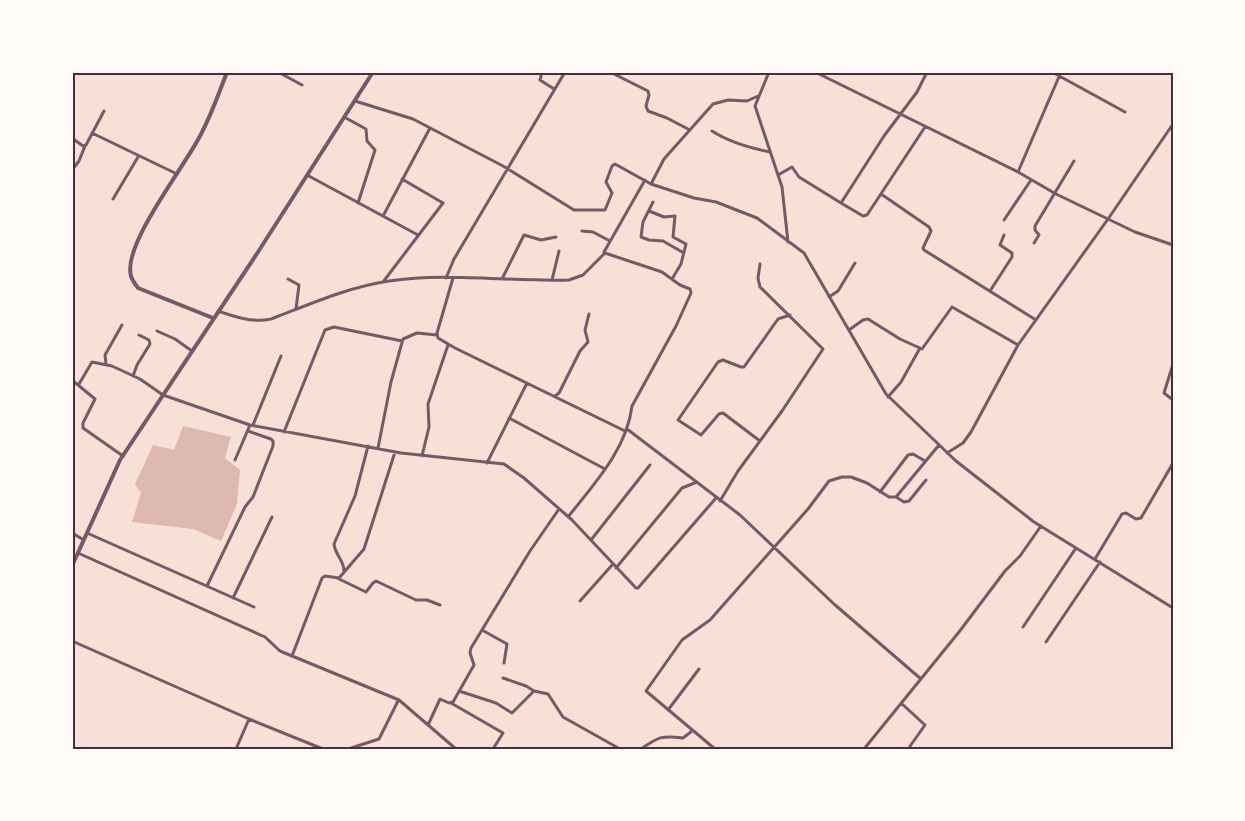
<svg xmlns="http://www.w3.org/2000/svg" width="1245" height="821" viewBox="0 0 1245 821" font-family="'Noto Sans',sans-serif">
	<rect width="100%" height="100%" fill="#f7e1d7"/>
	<path fill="#dcb8b0" d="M183,426L231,437L225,458L240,470L237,504L221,541L193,529L132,522L141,493L135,484L153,445L174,450Z"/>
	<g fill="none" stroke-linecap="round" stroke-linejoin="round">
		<path stroke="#755966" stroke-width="3" d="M278,72L302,85
			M542,72L540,80L554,89
			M610,72L648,91L649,95L646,106L648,111L667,118L688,129
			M769,72L755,106L782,187L788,242
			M815,72L1018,172
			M1052,72L1125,112
			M1061,72L1018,172L1056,194L1135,232L1173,245
			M355,101L413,119L503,166L574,210H605L612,193L606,182L612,166L615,164L651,184L694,198L716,202L757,218L804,253L886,394L956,461L1034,522L1173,608
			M344,117L366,129L367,141L375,150L358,203
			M712,131C729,142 750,148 770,152
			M92,133L177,174
			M72,138L83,146L86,145L104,111
			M72,170L79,161L85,146
			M307,175L418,235
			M778,175L792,167L799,177L841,203L884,136L917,92L927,72
			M651,184L664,159L713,104L728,100L747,101L758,96
			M881,194L929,227L931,231L923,248L924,250L1036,320
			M113,199L138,157
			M653,202L643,222L641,237L649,240L663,241L684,253
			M841,203L863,216L867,215L925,127
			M649,211L664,217L675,216L673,237L686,244L681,264L672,279
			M383,216L430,128
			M1004,220L1031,180
			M582,231L593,232L610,241
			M1034,243L1039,235L1035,230V226L1074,161
			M604,252L645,180
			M446,278L454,259L565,72
			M453,278L437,333L438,338L455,348L625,431
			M288,279L299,285L296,309
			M502,279L524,235L541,240L556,237
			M552,280L559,251
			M383,282L443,203L402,179
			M990,291L1012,257V253L1000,245L1004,235
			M829,297L838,291L855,263
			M218,311C235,317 253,323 271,319C308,305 348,287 389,281C448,272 509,282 569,280L583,275L605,253L662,272L680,285L690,289L691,293L676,326L632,406C627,449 594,484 568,517
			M849,330L863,320L868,319L900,339L922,349L952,307L1018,345
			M157,331L175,339L192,351
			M106,364L105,355L122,325
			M1173,364L1164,393L1173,400
			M133,376L137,365L150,344L149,340L139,335
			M72,380L95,399L83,423V428L123,456
			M79,384L92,362L112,366L140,379L163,395L250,425L401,453L504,464L524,478L572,520L636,588H638L716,498
			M555,396L559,393L580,351L588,342L585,330L589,314
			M888,397L901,382L920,348
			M509,418L605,469
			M253,425L281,356
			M627,429L740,515L834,604L921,679
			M284,432L325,330L334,327L402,341
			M760,441L723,413L719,414L701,435L678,420L718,362L723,360L741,367H744L778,319L790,315
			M378,448L391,382L403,339L417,333L437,335
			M947,453L963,443L971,432L1018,345L1108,219L1173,124
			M422,456L429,427L428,404L448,345
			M235,460L250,425
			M487,463L527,383
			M880,492L908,455L913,454L925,461
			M896,497L904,502L909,501L926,480
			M720,501L738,471L782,411L823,349L760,287L758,278L760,264
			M72,533L84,540
			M87,533L254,607
			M591,540L650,465
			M78,553L265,637L280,651L399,700L456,749
			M1095,559L1122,514L1126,513L1136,519L1141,518L1173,463
			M616,568L682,488L697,482
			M344,571C344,560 335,555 334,544L355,496L368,446
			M337,578L366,592L373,583L376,581L416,600H427L440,605
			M207,586L245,507L253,497L273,446V441L271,439L248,431
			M233,598L272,517
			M580,601L613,564
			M1023,627L1076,548
			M482,630L507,644L504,663
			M72,641L249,719L323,749
			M1046,642L1100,562
			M292,656L322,578L325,576L339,578L364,549L395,452
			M503,678L526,686L534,691
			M459,691L496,703L512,713L534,691L548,694L563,717L620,749
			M451,703L503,733L493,749
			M901,703L925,725L908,749
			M668,710L699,669
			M428,725L440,699L449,703L453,702L474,665L470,653L471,648L530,551L559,509
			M236,749L249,719
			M348,749L379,739L398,701
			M641,749C658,737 662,735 683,738L692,731
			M715,749L646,691L682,640L710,620L808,509L829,481L842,477H851L867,483L889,497H896L939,445
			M864,749L959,632L1005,571L1020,556L1041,526"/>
		<path stroke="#755966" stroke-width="4" d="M213,318L138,288C135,284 132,280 131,276C122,245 185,166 200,136C211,116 219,93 227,72
			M72,566L120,460L258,252L373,72"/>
	</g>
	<rect width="1245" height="821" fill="none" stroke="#fffaf5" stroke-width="147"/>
	<rect x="74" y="74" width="1098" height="674" fill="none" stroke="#4a2c40" stroke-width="2"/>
</svg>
